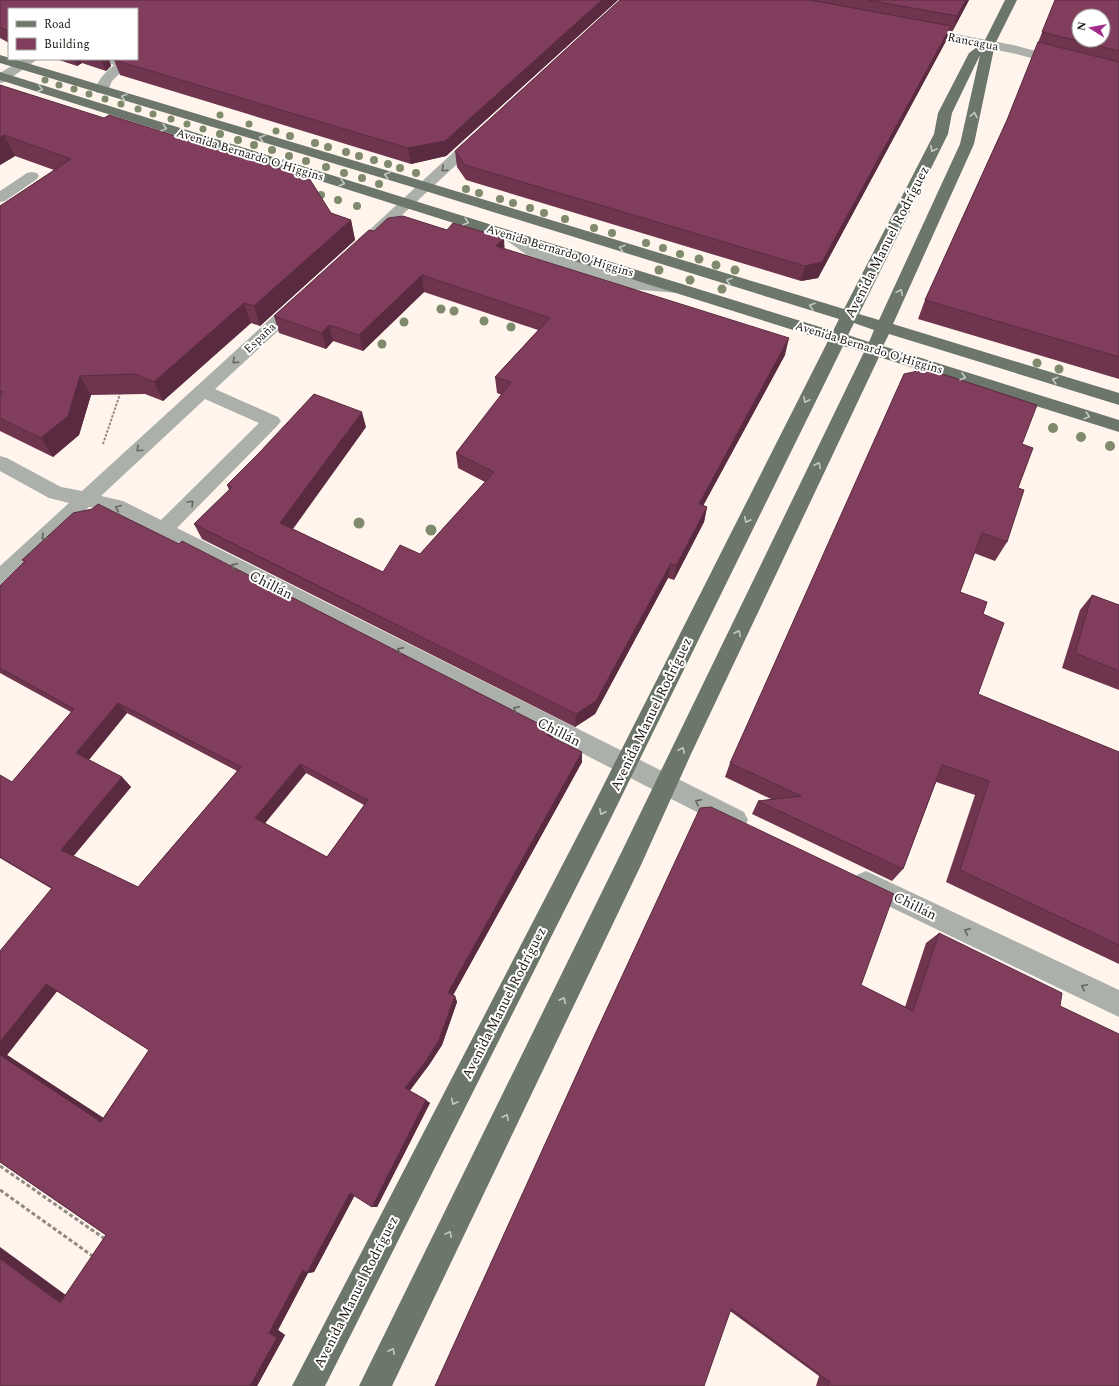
<svg xmlns="http://www.w3.org/2000/svg" width="1119" height="1386" viewBox="0 0 1119 1386" font-family="Spectral,serif">
	<rect width="100%" height="100%" fill="#fff5ec"/>
	<g fill="none" stroke-linecap="round" stroke-linejoin="round">
		<path stroke="#918982" stroke-width="2" stroke-dasharray="2.5 1.5" stroke-linecap="butt" d="M103,444L120,394"/>
		<path stroke="#918982" stroke-width="3" stroke-dasharray="4 2.5" stroke-linecap="butt" d="M0,1166L105,1239
			M0,1190L94,1257"/>
		<path fill="#abb0aa" fill-rule="evenodd" d="M919,27L1013,45L1119,73V81L1012,53L915,34L913,31L915,28Z
			M23,59H38L5,82L0,83V73Z
			M104,59L126,60L127,66L112,81L107,93H97L95,90C98,79 106,72 114,65L106,62Z
			M477,134L482,135L484,138L482,141L374,241L369,243L364,241L361,238L364,235L472,135Z
			M32,172L37,173L39,176L37,179L5,201L0,202V191L27,173Z
			M508,230L513,232L537,249L637,280L677,283L683,284L685,288L683,292L677,293L630,289L527,255L503,238L500,235L503,232Z
			M298,298L304,299L306,303L304,307L215,389L278,417L281,421L278,425L177,528L744,812L748,820L744,828L736,831L728,828L111,512L89,507L7,584L0,586V566L69,503L49,498L0,471V456L7,458L61,487L82,491L292,299ZM205,399L259,423L161,520L123,501L101,496Z
			M866,871L1119,990V1017L857,891L854,883L857,875Z"/>
		<path fill="#6c766a" fill-rule="evenodd" d="M1005,0H1017L995,44L974,144L893,324L1119,393V405L889,334L883,346L1119,420V432L879,357L691,754L641,865L392,1386H359L623,849L864,352L843,346L608,824L325,1386H292L592,808L828,341L0,80V72L833,331L839,319L419,189L0,63V55L429,183L844,309L934,134L938,113L969,53L984,42ZM980,55L960,144L879,320L859,314L948,134L952,113ZM854,323L874,330L869,342L848,335Z"/>
	</g>
	<g fill="#808a6d">
		<circle cx="45" cy="80" r="3.5"/>
		<circle cx="59" cy="85" r="3.5"/>
		<circle cx="74" cy="89" r="3.5"/>
		<circle cx="89" cy="94" r="3.5"/>
		<circle cx="105" cy="99" r="3.5"/>
		<circle cx="121" cy="104" r="3.5"/>
		<circle cx="138" cy="109" r="3.5"/>
		<circle cx="153" cy="114" r="3.5"/>
		<circle cx="220" cy="115" r="3.5"/>
		<circle cx="171" cy="119" r="3.5"/>
		<circle cx="187" cy="124" r="3.5"/>
		<circle cx="249" cy="124" r="3.5"/>
		<circle cx="203" cy="129" r="3.5"/>
		<circle cx="276" cy="131" r="3.5"/>
		<circle cx="220" cy="134" r="4"/>
		<circle cx="290" cy="136" r="4"/>
		<circle cx="238" cy="140" r="4"/>
		<circle cx="315" cy="143" r="4"/>
		<circle cx="254" cy="145" r="4"/>
		<circle cx="328" cy="147" r="4"/>
		<circle cx="272" cy="150" r="4"/>
		<circle cx="346" cy="152" r="4"/>
		<circle cx="289" cy="156" r="4"/>
		<circle cx="359" cy="156" r="4"/>
		<circle cx="374" cy="160" r="4"/>
		<circle cx="306" cy="161" r="4"/>
		<circle cx="388" cy="164" r="4"/>
		<circle cx="326" cy="167" r="4"/>
		<circle cx="400" cy="168" r="4"/>
		<circle cx="344" cy="173" r="4"/>
		<circle cx="416" cy="173" r="4"/>
		<circle cx="362" cy="178" r="4"/>
		<circle cx="379" cy="184" r="4"/>
		<circle cx="466" cy="189" r="4"/>
		<circle cx="479" cy="193" r="4"/>
		<circle cx="321" cy="195" r="4"/>
		<circle cx="500" cy="199" r="4"/>
		<circle cx="338" cy="200" r="4"/>
		<circle cx="513" cy="203" r="4"/>
		<circle cx="357" cy="206" r="4"/>
		<circle cx="530" cy="208" r="4"/>
		<circle cx="544" cy="213" r="4"/>
		<circle cx="565" cy="219" r="4"/>
		<circle cx="594" cy="228" r="4"/>
		<circle cx="612" cy="233" r="4"/>
		<circle cx="646" cy="243" r="4"/>
		<circle cx="663" cy="248" r="4"/>
		<circle cx="680" cy="254" r="4"/>
		<circle cx="699" cy="259" r="4.5"/>
		<circle cx="716" cy="265" r="4.5"/>
		<circle cx="659" cy="270" r="4.5"/>
		<circle cx="735" cy="270" r="4.5"/>
		<circle cx="690" cy="280" r="4.5"/>
		<circle cx="722" cy="289" r="4.5"/>
		<circle cx="441" cy="309" r="4.5"/>
		<circle cx="454" cy="311" r="4.5"/>
		<circle cx="484" cy="321" r="4.5"/>
		<circle cx="404" cy="322" r="4.5"/>
		<circle cx="511" cy="327" r="4.5"/>
		<circle cx="382" cy="344" r="4.5"/>
		<circle cx="1037" cy="363" r="4.5"/>
		<circle cx="1059" cy="369" r="4.5"/>
		<circle cx="1053" cy="428" r="5"/>
		<circle cx="1081" cy="437" r="5"/>
		<circle cx="1110" cy="446" r="5"/>
		<circle cx="359" cy="523" r="5.5"/>
		<circle cx="431" cy="530" r="5.5"/>
	</g>
	<path fill="#6f354f" fill-rule="evenodd" d="M0,0H618L446,156L411,164L120,75L114,60L115,59H137V9H9V43L0,38Z
		M620,0H969L952,32L950,31L946,41L818,278L801,281L466,180L457,167L455,151Z
		M1055,0H1119V379L918,319L925,300L1007,120Z
		M56,59H109L111,66L106,71L82,63L77,66Z
		M0,85L331,213L351,220L355,240L260,326L251,323L163,401L145,394L91,395L79,435L53,457L0,431V206L54,170L15,156L0,165Z
		M374,231L504,249L785,355L703,505L707,507L704,522L674,580L668,578L595,714L575,727L202,539L194,524L229,490L227,485L366,427L293,529L383,572L420,554L485,482L458,468L456,453L502,395L497,393L495,377L538,330L424,292L363,351L333,341L326,349L279,333L274,316Z
		M1022,444L1018,488L1007,542L995,561L974,553L960,592L983,614L978,694L1119,752V964L946,882L975,795L936,782L903,869L892,881L752,814L758,801L771,799L725,777L730,763Z
		M179,544L553,731V738L582,762L453,995L455,996L457,1002L442,1045L429,1065L409,1091L430,1103L377,1207L354,1196L314,1272L308,1273L278,1330L285,1335L257,1386H0L66,1295L106,1235L0,1162V951L52,889L0,858V775L12,782L71,712L0,673V586L25,562L22,560ZM127,713L237,771L138,887L73,856L131,787L122,777L89,760ZM306,773L364,805L327,857L265,823ZM57,991L149,1050L103,1118L7,1055Z
		M1092,595L1119,605V690L1062,668L1080,610Z
		M939,933L1060,1006L1119,1386H816L819,1376L730,1311L435,1386L861,985L905,1007L926,943Z"/>
	<path fill="#5a2b40" d="M602,0H618L446,156L411,164L408,148Z
		M966,0H969L952,32L957,16Z
		M951,26L946,41L818,278L801,281L805,266Z
		M74,59H80L82,63L77,66Z
		M101,59H109L111,66L106,71Z
		M4,135L15,156L0,165V138Z
		M351,220L355,240L260,326L254,306Z
		M504,238L505,255L496,246Z
		M422,275L424,292L363,351L359,335Z
		M244,303L251,323L163,401L154,382Z
		M329,325L333,341L326,349L322,333Z
		M789,338L785,355L696,519L699,504Z
		M80,376L91,395L79,435L53,457L41,438Z
		M362,412L366,427L286,538L280,523Z
		M707,507L704,522L674,580L676,566Z
		M671,563L668,578L595,714L575,727L576,714Z
		M118,703L127,713L86,763L76,753Z
		M553,731V742L547,735Z
		M582,752V762L451,999L448,993Z
		M300,764L306,773L262,827L255,818Z
		M122,777L131,787L72,858L61,850Z
		M46,984L58,990L7,1055L113,1124L101,1122L0,1055V1042Z
		M455,996L457,1002L442,1045L429,1065L409,1092L405,1088Z
		M426,1100L430,1103L377,1207H372Z
		M350,1193L355,1195L314,1272L308,1273L278,1330L285,1335L257,1386H250L269,1333L303,1270Z
		M0,1247L74,1301L60,1303L0,1259Z"/>
	<path fill="#813e5c" stroke="#5a2b40" fill-rule="evenodd" d="M0,0H602L445,141L408,148L114,60L115,59H137V9H9V31L0,27Z
		M620,0H810L951,26L822,262L805,266L465,165L455,151Z
		M868,0H966L957,16Z
		M1055,0H1119V51L1042,32ZM1079,16H1103V40H1079Z
		M1038,42L1119,62V357L925,300L1007,120Z
		M0,85L104,118L109,115L309,178L331,213L351,220L254,306L244,303L154,382L135,374L80,376L68,416L41,438L0,418V395L3,392L0,391V206L71,159L4,135L0,138Z
		M403,216L447,230L453,223L504,238L496,246L789,338L699,504L707,507L676,566L671,563L596,701L576,714L194,524L232,487L227,485L259,453L314,394L362,412L280,523L383,572L400,545L420,554L494,472L456,453L511,382L495,377L550,318L422,275L359,335L329,325L322,333L274,316L369,230L374,231L388,218Z
		M927,369L1037,405L1022,444L1033,448L1018,488L1024,490L1007,542L982,533L960,592L987,602L983,614L1004,623L978,694L1119,752V945L960,870L989,781L942,765L903,869L758,801L801,796L730,763L904,374Z
		M98,504L179,544L182,541L553,731L547,735L582,752L448,993L455,996L439,1040L426,1061L405,1088L426,1100L372,1207L350,1193L307,1273L303,1270L269,1333L277,1338L250,1386H0V1259L60,1303L106,1235L0,1162V1055L101,1122L149,1050L46,984L0,1042V951L52,888L0,857V775L12,782L74,709L0,668V586L25,561L22,560L73,513L92,509ZM118,703L241,767L138,887L61,850L122,777L76,753ZM300,764L368,800L327,857L255,818Z
		M1092,595L1119,605V671L1075,653Z
		M711,807L894,894L861,985L913,1011L939,933L1062,993L1060,1006L1119,1034V1386H828L830,1382L731,1309L704,1386H435L591,1043L700,808Z"/>
	<defs><path id="oneway-chevron" d="M-2-3.5L2.5 0L-2 3.5" fill="none" stroke-width="1.6" stroke-linecap="round" stroke-linejoin="round"/></defs>
	<g stroke="#c4c8c3">
		<use href="#oneway-chevron" transform="translate(40 89) rotate(17)"/>
		<use href="#oneway-chevron" transform="translate(124 97) rotate(-163)"/>
		<use href="#oneway-chevron" transform="translate(974 115) rotate(-78)"/>
		<use href="#oneway-chevron" transform="translate(164 128) rotate(17)"/>
		<use href="#oneway-chevron" transform="translate(262 138) rotate(-163)"/>
		<use href="#oneway-chevron" transform="translate(933 149) rotate(117)"/>
		<use href="#oneway-chevron" transform="translate(387 175) rotate(-163)"/>
		<use href="#oneway-chevron" transform="translate(342 183) rotate(17)"/>
		<use href="#oneway-chevron" transform="translate(466 222) rotate(17)"/>
		<use href="#oneway-chevron" transform="translate(622 248) rotate(-163)"/>
		<use href="#oneway-chevron" transform="translate(729 281) rotate(-163)"/>
		<use href="#oneway-chevron" transform="translate(900 292) rotate(-66)"/>
		<use href="#oneway-chevron" transform="translate(812 306) rotate(-164)"/>
		<use href="#oneway-chevron" transform="translate(963 377) rotate(17)"/>
		<use href="#oneway-chevron" transform="translate(1055 380) rotate(-163)"/>
		<use href="#oneway-chevron" transform="translate(806 400) rotate(116)"/>
		<use href="#oneway-chevron" transform="translate(1087 416) rotate(17)"/>
		<use href="#oneway-chevron" transform="translate(818 465) rotate(-64)"/>
		<use href="#oneway-chevron" transform="translate(747 520) rotate(116)"/>
		<use href="#oneway-chevron" transform="translate(738 633) rotate(-64)"/>
		<use href="#oneway-chevron" transform="translate(682 750) rotate(-65)"/>
		<use href="#oneway-chevron" transform="translate(602 812) rotate(117)"/>
		<use href="#oneway-chevron" transform="translate(563 1000) rotate(-64)"/>
		<use href="#oneway-chevron" transform="translate(454 1102) rotate(117)"/>
		<use href="#oneway-chevron" transform="translate(506 1117) rotate(-64)"/>
		<use href="#oneway-chevron" transform="translate(449 1234) rotate(-64)"/>
		<use href="#oneway-chevron" transform="translate(392 1351) rotate(-64)"/>
	</g>
	<g stroke="#65645f">
		<use href="#oneway-chevron" transform="translate(444 169) rotate(137)"/>
		<use href="#oneway-chevron" transform="translate(235 361) rotate(137)"/>
		<use href="#oneway-chevron" transform="translate(139 449) rotate(137)"/>
		<use href="#oneway-chevron" transform="translate(191 503) rotate(-45)"/>
		<use href="#oneway-chevron" transform="translate(118 508) rotate(-157)"/>
		<use href="#oneway-chevron" transform="translate(44 537) rotate(137)"/>
		<use href="#oneway-chevron" transform="translate(234 566) rotate(-153)"/>
		<use href="#oneway-chevron" transform="translate(400 650) rotate(-153)"/>
		<use href="#oneway-chevron" transform="translate(516 709) rotate(-153)"/>
		<use href="#oneway-chevron" transform="translate(698 802) rotate(-153)"/>
		<use href="#oneway-chevron" transform="translate(967 931) rotate(-155)"/>
		<use href="#oneway-chevron" transform="translate(1084 987) rotate(-154)"/>
	</g>
	<g text-anchor="middle" dominant-baseline="central" stroke-width="4" stroke-linejoin="round" paint-order="stroke">
		<g font-size="12" fill="#1f1914" stroke="#fff">
			<text transform="translate(973 42) rotate(11)">Rancagua</text>
			<text transform="translate(250 155) rotate(17)">Avenida Bernardo O'Higgins</text>
			<text transform="translate(560 251) rotate(17)">Avenida Bernardo O'Higgins</text>
			<text transform="translate(260 338) rotate(-43)">España</text>
			<text transform="translate(869 348) rotate(17)">Avenida Bernardo O'Higgins</text>
		</g>
		<g font-size="14" fill="#1f1914" stroke="#fff">
			<text transform="translate(887 242) rotate(-63)">Avenida Manuel Rodríguez</text>
			<text transform="translate(271 585) rotate(27)">Chillán</text>
			<text transform="translate(651 714) rotate(-64)">Avenida Manuel Rodríguez</text>
			<text transform="translate(559 732) rotate(27)">Chillán</text>
			<text transform="translate(915 906) rotate(26)">Chillán</text>
			<text transform="translate(504 1003) rotate(-63)">Avenida Manuel Rodríguez</text>
			<text transform="translate(356 1292) rotate(-63)">Avenida Manuel Rodríguez</text>
		</g>
	</g>
	<rect x="8" y="8" width="130" height="52" fill="#ffffff" stroke="#a5a3a1"/>
	<rect x="16" y="21" width="20" height="6" fill="#6c766a" stroke="#a5a3a1"/>
	<text x="44" y="28" font-size="12" fill="#1f1914">Road</text>
	<rect x="16" y="38" width="20" height="12" fill="#813e5c" stroke="#a5a3a1"/>
	<text x="44" y="48" font-size="12" fill="#1f1914">Building</text>
	<g transform="translate(1091 28) rotate(281)"><circle r="19" fill="#ffffff" stroke="#a5a3a1"/>
	<path d="M0-3L7 15L0 10L-7 15Z" fill="#a12d88"/>
	<text y="-6" font-size="11" font-weight="bold" text-anchor="middle" fill="#1f1914">N</text>
	</g>
</svg>
